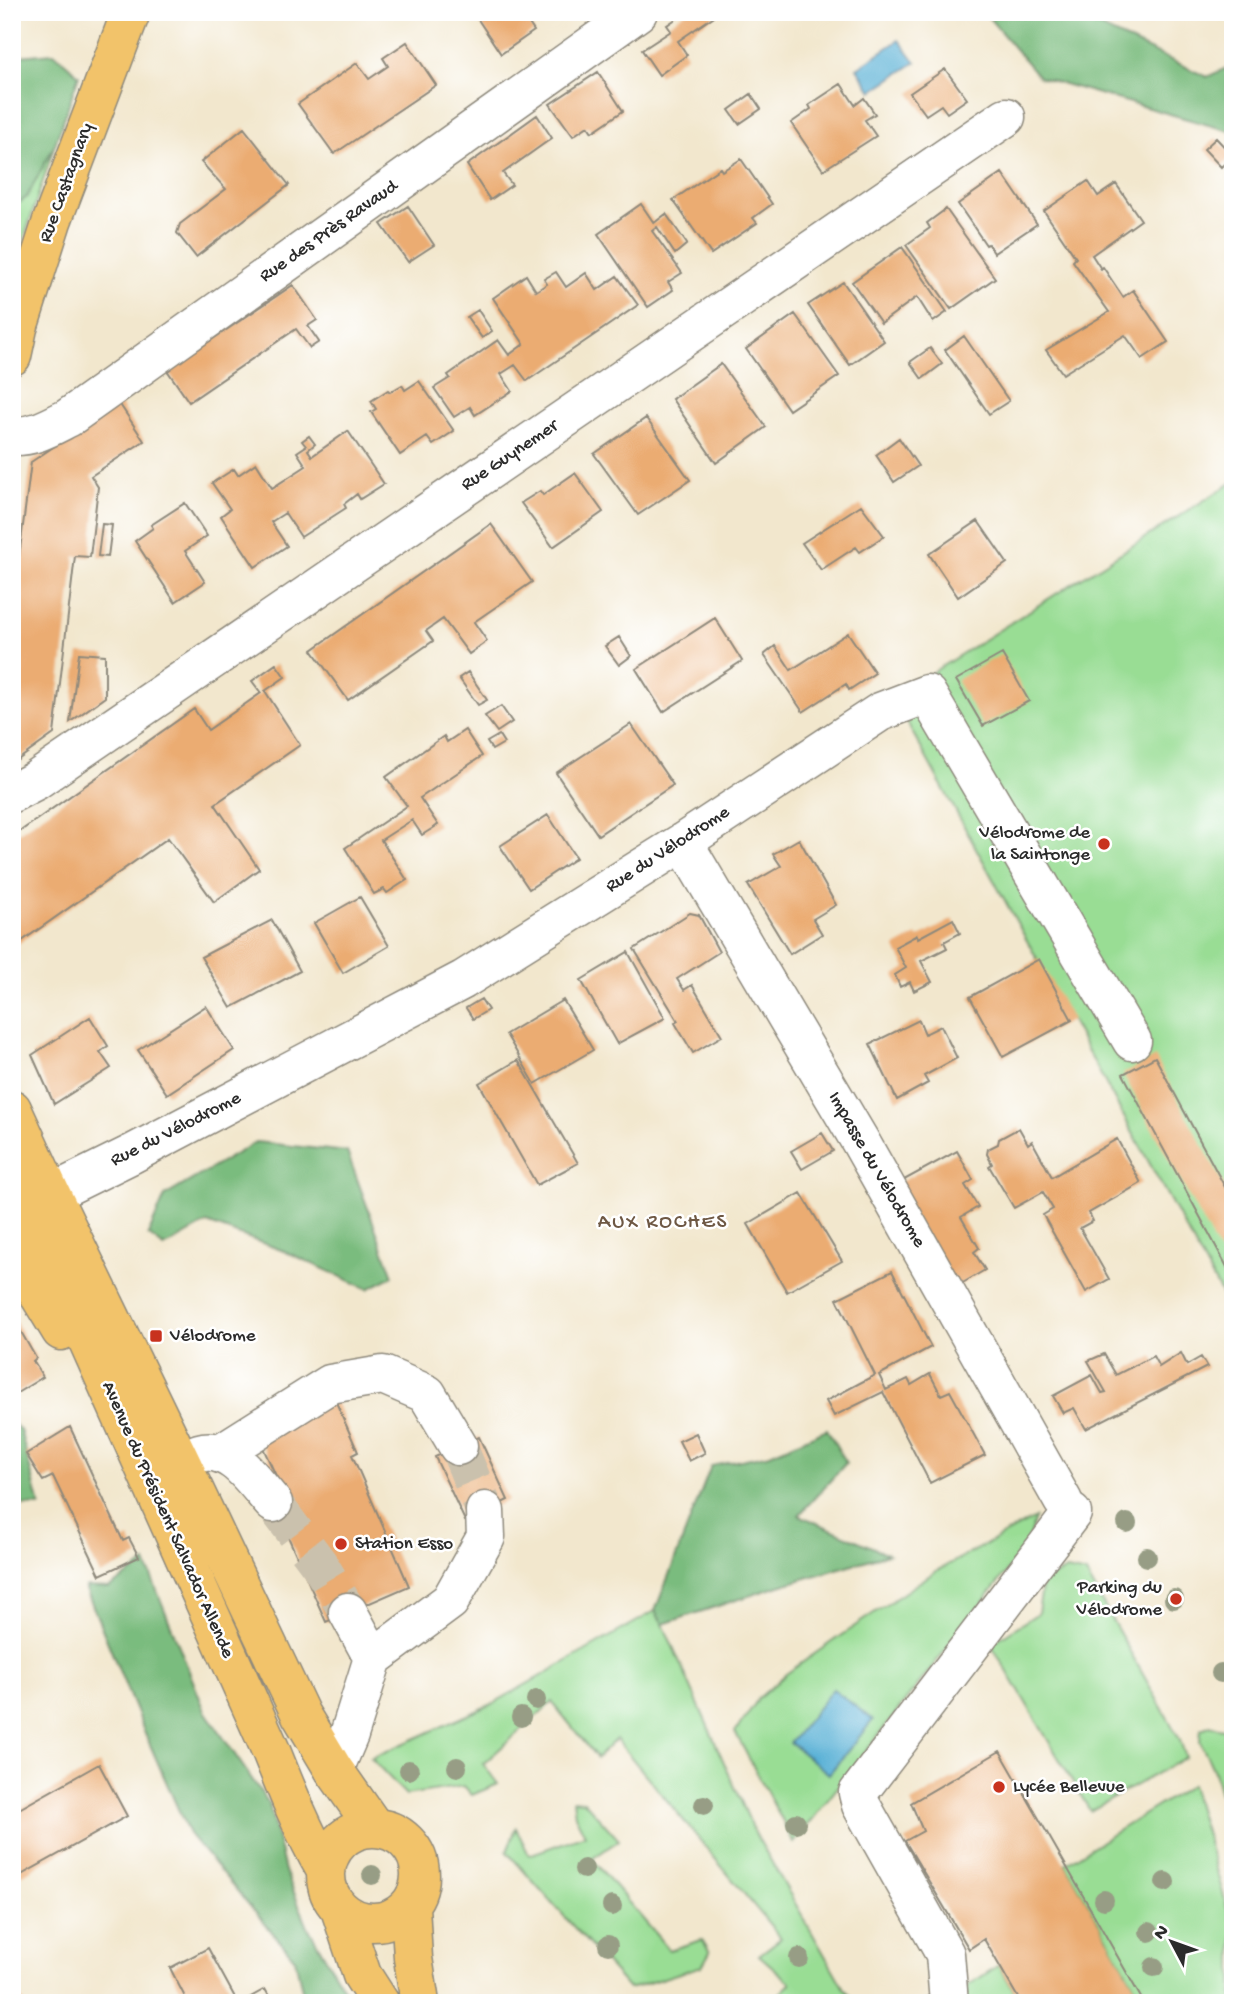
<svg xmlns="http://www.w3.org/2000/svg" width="1245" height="2015" viewBox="0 0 1245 2015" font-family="'Gochi Hand',sans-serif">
	<rect width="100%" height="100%" fill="#fff"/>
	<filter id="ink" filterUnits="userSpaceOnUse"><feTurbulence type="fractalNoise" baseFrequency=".0143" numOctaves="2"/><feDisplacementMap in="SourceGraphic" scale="14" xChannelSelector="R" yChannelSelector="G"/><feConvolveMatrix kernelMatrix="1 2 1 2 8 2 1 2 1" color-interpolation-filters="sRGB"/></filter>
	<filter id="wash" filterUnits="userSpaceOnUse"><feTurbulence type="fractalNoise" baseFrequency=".00686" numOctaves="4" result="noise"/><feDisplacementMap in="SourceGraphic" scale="28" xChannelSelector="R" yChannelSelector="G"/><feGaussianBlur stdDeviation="1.57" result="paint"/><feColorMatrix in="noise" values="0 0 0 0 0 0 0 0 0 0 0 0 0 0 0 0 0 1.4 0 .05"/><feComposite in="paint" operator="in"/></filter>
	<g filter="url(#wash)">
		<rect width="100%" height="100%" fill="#f2e7cd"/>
		<path fill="#99dd94" stroke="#628460" stroke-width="2" d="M12,132L55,144L12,275Z
			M1233,482V1315L910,728L895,696Z
			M1035,1518L1029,1538L1012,1565L794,1843L735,1732L759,1698L786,1674L843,1634L936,1571Z
			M1067,1570L1086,1574L1179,1738L1186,1757L1090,1811L991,1644L1038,1613L1043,1581Z
			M655,1611L663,1624L755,1833L843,1987L857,2003H770L791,1983L759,1955L781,1938L616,1739L597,1758L552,1702L483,1764L498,1784L472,1795L464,1786L406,1795L371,1758L490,1705Z
			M1209,1726L1233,1731V1837L1213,1769L1200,1742L1201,1729Z
			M1191,1785L1233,1927V2003H1144L1065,1864Z
			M573,1800L584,1801L619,1840L592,1859L669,1950L702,1940L710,1952L702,1966L629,1989L507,1852L516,1828L529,1855L585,1835L575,1815Z
			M999,1965L1021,2003H962L957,1993Z"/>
		<path fill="#7abc7e" stroke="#527454" stroke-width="2" d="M984,12H1075L1087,21L1207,77L1233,65V132L1039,77Z
			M54,53L79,75L55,144L27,197L12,208V60L18,56Z
			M256,1142L347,1152L393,1276L368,1289L284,1251L207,1223L164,1247L148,1235L165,1196Z
			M12,1422L20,1430L40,1506L14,1505L12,1504Z
			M827,1429L846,1463L799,1515L888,1554L779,1586L663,1624L655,1611L711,1466L770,1454Z
			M146,1563L205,1711L269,1804L285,1871L309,1929L352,2003H305L295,1959L189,1834L144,1731L85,1587L109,1588Z"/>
		<path fill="#58b0d5" stroke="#426e80" stroke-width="2" d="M899,40L916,62L872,91L857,68Z
			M833,1689L873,1720L829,1774L790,1743Z"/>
		<g id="blocks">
			<path fill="#ebac72" d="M473,12H521L534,31L501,54Z
				M686,12H720L678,41L687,55L659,75L642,50L671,31L667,25Z
				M407,42L436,85L334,154L298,104L357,63L369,79L388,66L383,58Z
				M945,69L967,99L947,113L941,105L926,115L910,93Z
				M598,72L623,111L592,132L588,126L573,136L550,104Z
				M841,84L855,105L864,98L875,114L865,120L876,136L823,170L791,123L811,109L809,105Z
				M751,94L761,109L739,124L729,110Z
				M537,115L552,138L503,173L512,185L490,200L467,165Z
				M244,128L289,185L196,257L177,233L180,224L226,189L201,162Z
				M1216,138L1233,156L1221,167L1204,149Z
				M741,159L772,204L753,218L757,223L711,254L673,200L720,168L722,171Z
				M1002,173L1037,224L994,253L988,244L986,245L958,204Z
				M1088,181L1098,196L1116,184L1141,220L1092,255L1101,269L1103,267L1123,297L1133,290L1168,342L1142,359L1125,335L1063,374L1046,350L1109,312L1073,261L1076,258L1044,211Z
				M641,204L654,223L666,214L687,244L675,254L657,227L652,231L682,273L668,282L673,290L648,307L598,234Z
				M408,206L434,245L408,262L381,224Z
				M946,209L995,278L951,309L906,245L930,228L927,223Z
				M902,247L947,312L933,322L917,297L881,323L852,282Z
				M556,272L566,287L586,273L597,290L617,276L638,305L527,381L515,365L501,374L512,391L475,415L470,407L454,417L434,388L450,378L448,375L498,340L509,355L524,344L493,298L526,275L536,291L547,284L544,279Z
				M843,282L884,341L850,365L808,305Z
				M293,285L317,320L308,326L319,342L310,348L296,329L189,402L167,370Z
				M478,310L492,331L482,338L467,317Z
				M795,314L839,376L789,410L746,349Z
				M964,336L1009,401L989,414L945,350Z
				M930,348L942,364L922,379L910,362Z
				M721,364L766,427L716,463L672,399Z
				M419,381L454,431L433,445L427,437L400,455L371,412L376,409L371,401L388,390L390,392L402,385L405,390Z
				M119,403L144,441L91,476L98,487L90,557L75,556L54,734L12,764V613L31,462Z
				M646,418L690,480L638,515L594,454Z
				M348,431L384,484L360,499L357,494L344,504L346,508L301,537L285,513L271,522L287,546L255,567L221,516L230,509L212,483L234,469L238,475L256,463L272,488L306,466L297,452L306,446L302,441L309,436L315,444L308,450L312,456Z
				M899,438L918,466L894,482L876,455Z
				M575,473L603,512L553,547L521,503L540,491L543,495Z
				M185,503L207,536L185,551L205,582L175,602L135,541L153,528L151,525Z
				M861,505L884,536L860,552L856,547L821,570L802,543Z
				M978,521L1007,563L958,597L929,554Z
				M102,524L112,525L108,557L98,556Z
				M491,524L532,582L474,622L487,641L469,654L443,619L426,631L433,641L348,700L312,650Z
				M715,618L742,661L663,712L636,669Z
				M848,633L875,673L849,690L846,684L803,712L764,655L775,646L791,670Z
				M619,637L631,656L619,665L605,646Z
				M79,653L105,655V697L70,722Z
				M1002,654L1029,701L983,726L956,680Z
				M276,664L285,677L265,691L300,745L215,804L259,869L214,902L168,838L12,948V837L194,709L208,730L261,693L252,681Z
				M468,672L487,700L478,705L459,678Z
				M501,706L512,722L497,732L485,716Z
				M631,724L673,785L598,835L556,773Z
				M465,730L482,756L420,798L438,825L422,835L412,820L381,840L407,880L387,893L384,889L374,894L345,848L407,806L386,777L444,736L447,742Z
				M499,735L504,743L492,750L487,742Z
				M548,815L576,858L529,889L500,846Z
				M799,839L836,905L813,919L822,934L790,954L748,885L781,866L773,854Z
				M360,897L389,946L343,973L314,923Z
				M690,913L699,915L719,952L677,979L684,990L692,985L722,1036L693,1053L675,1023L678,1021L634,949Z
				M953,919L960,933L944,942L947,948L921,961L932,982L914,991L910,982L900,987L895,975L906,968L895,947L917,935L918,938Z
				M272,920L300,971L231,1008L201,957Z
				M628,952L665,1018L617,1044L581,980Z
				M1039,959L1072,1020L1003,1057L970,997Z
				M481,999L488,1010L473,1019L466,1008Z
				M563,1000L593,1050L535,1084L506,1034Z
				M206,1006L234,1050L167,1094L138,1050Z
				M90,1017L108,1046L100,1052L111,1068L54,1104L32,1055Z
				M919,1020L925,1034L941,1026L957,1058L924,1076L928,1083L897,1100L870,1044Z
				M1155,1057L1233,1202V1278L1123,1074Z
				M518,1060L578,1163L537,1185L479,1083Z
				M1019,1128L1028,1144L1032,1141L1052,1177L1117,1139L1141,1183L1089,1213L1093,1221L1080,1228L1109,1279L1086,1292L1043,1215L1053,1209L1043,1192L1014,1208L989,1166L992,1164L987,1154L988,1149L998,1144L999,1139Z
				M822,1133L833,1151L802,1169L791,1151Z
				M957,1151L973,1180L965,1185L978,1207L961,1217L979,1248L974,1252L985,1270L954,1288L895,1185Z
				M801,1193L842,1261L787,1292L748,1224Z
				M892,1271L931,1347L879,1375L886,1390L908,1379L911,1385L930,1374L941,1395L950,1391L985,1455L930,1483L883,1392L834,1416L826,1401L875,1375L837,1299Z
				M12,1316L36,1358L33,1361L43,1377L12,1396Z
				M1181,1353L1187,1365L1201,1357L1207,1367L1086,1429L1074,1408L1063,1413L1053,1396L1092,1375L1102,1393L1106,1392L1088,1361L1104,1354L1116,1375L1153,1356L1159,1367Z
				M336,1402L358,1452L352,1455L409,1586L326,1622L266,1487L278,1480L258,1437Z
				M70,1427L123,1541L129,1538L139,1557L100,1575L53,1476L43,1481L26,1454Z
				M696,1433L705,1453L689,1461L679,1441Z
				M479,1437L508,1500L465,1521L435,1457Z
				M1000,1751L1065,1864L1144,2003H1021L984,1939L969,1949L905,1841L923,1831L911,1803Z
				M99,1764L127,1816L12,1880V1813Z
				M208,1948L238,2003H188L170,1968Z
				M14,1984L24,2003H12V1985Z
				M265,1989L273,2003H240Z"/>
		</g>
	</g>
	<g filter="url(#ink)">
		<use href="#blocks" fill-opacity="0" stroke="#8e897c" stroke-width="2"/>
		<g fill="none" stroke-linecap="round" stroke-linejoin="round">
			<path stroke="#cac1ad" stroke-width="38" stroke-dasharray="38 19" stroke-linecap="butt" d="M458,1446L485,1511
				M273,1503L319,1564L348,1612"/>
			<g stroke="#8e897c" stroke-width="41">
				<path id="minor" d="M12,436C34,437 50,427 68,418L638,12
					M12,793L35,781L1006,117
					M683,842L860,1141L1063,1501
					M51,1194L132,1154L463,980L683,842L880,712L927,694L1132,1041
					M222,1452L330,1384L383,1375L427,1394L458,1446
					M199,1453C231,1444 254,1482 273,1503
					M373,1658L450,1601L486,1537L485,1511
					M334,1770L349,1735L373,1658L348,1612
					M949,2003L945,1954L861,1805L858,1793L1072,1513"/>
			</g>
			<g stroke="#8e897c" stroke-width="41">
				<path id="major" d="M12,356L18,328L52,221L131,12
					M12,1109L51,1194L179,1458L301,1715L334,1770L374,1827
					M17,1182L271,1751C287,1791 303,1831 325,1869
					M12,1244L36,1290L61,1331
					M326 1875a47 47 0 1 1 94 0a47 47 0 1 1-94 0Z
					M410,1906L413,1958L420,2003
					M341,1912L362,1975L380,2003"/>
			</g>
			<use href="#minor" stroke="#fff" stroke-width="38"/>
			<use href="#major" stroke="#f2c36a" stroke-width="38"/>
		</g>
		<g fill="#979d85">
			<circle cx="1127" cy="1523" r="10"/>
			<circle cx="1147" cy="1557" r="10"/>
			<circle cx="1174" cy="1599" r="10"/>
			<circle cx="1221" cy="1673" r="10"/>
			<circle cx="536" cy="1700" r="10"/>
			<circle cx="521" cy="1717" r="10"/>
			<circle cx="457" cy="1767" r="10"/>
			<circle cx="409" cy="1770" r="10"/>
			<circle cx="704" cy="1805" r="10"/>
			<circle cx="796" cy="1823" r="10"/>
			<circle cx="584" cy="1869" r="10"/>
			<circle cx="372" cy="1875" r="10"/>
			<circle cx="1165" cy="1882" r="10"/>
			<circle cx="1104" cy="1900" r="10"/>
			<circle cx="612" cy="1906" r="10"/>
			<circle cx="1149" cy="1932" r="10"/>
			<circle cx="608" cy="1945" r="10"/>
			<circle cx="799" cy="1958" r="10"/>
			<circle cx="1154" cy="1967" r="10"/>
		</g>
	</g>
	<g fill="#c8321e" stroke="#fff" stroke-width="2.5">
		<circle cx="1104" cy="844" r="7"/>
		<rect x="149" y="1329" width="14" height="14" rx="3.5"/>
		<circle cx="341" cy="1544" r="7"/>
		<circle cx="1176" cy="1599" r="7"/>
		<circle cx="999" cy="1787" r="7"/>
	</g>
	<g text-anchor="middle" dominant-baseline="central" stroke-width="5" stroke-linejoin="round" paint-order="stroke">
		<g font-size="19" fill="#2b2b2b" stroke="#fff">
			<text transform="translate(67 183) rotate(-70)">Rue Castagnary</text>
			<text transform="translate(329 232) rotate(-35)">Rue des Près Ravaud</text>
			<text transform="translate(510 456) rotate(-34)">Rue Guynemer</text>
			<text transform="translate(668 850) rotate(-33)">Rue du Vélodrome</text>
			<text transform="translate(176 1130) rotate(-27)">Rue du Vélodrome</text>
			<text transform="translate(876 1170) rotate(60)">Impasse du Vélodrome</text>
			<text transform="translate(167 1520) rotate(66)">Avenue du Président Salvador Allende</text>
		</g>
		<g font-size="19" fill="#2b2b2b" stroke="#fff" text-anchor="start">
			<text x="1090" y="833" text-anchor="end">Vélodrome de<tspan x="1090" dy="22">la Saintonge</tspan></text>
			<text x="170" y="1336">Vélodrome</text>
			<text x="355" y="1544">Station Esso</text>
			<text x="1162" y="1588" text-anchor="end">Parking du<tspan x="1162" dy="22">Vélodrome</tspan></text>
			<text x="1013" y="1787">Lycée Bellevue</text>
		</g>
		<g font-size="21" letter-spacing="2" fill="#6e5844" stroke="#fff">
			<text x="663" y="1223">AUX ROCHES</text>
		</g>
	</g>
	<rect width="1245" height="2015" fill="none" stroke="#fff" stroke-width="42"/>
	<g transform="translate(1172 1942) rotate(311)" stroke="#ffffff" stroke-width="5" paint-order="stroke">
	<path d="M0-5L12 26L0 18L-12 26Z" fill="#2b2b2b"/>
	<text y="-10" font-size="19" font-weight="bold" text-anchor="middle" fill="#2b2b2b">N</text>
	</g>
</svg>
